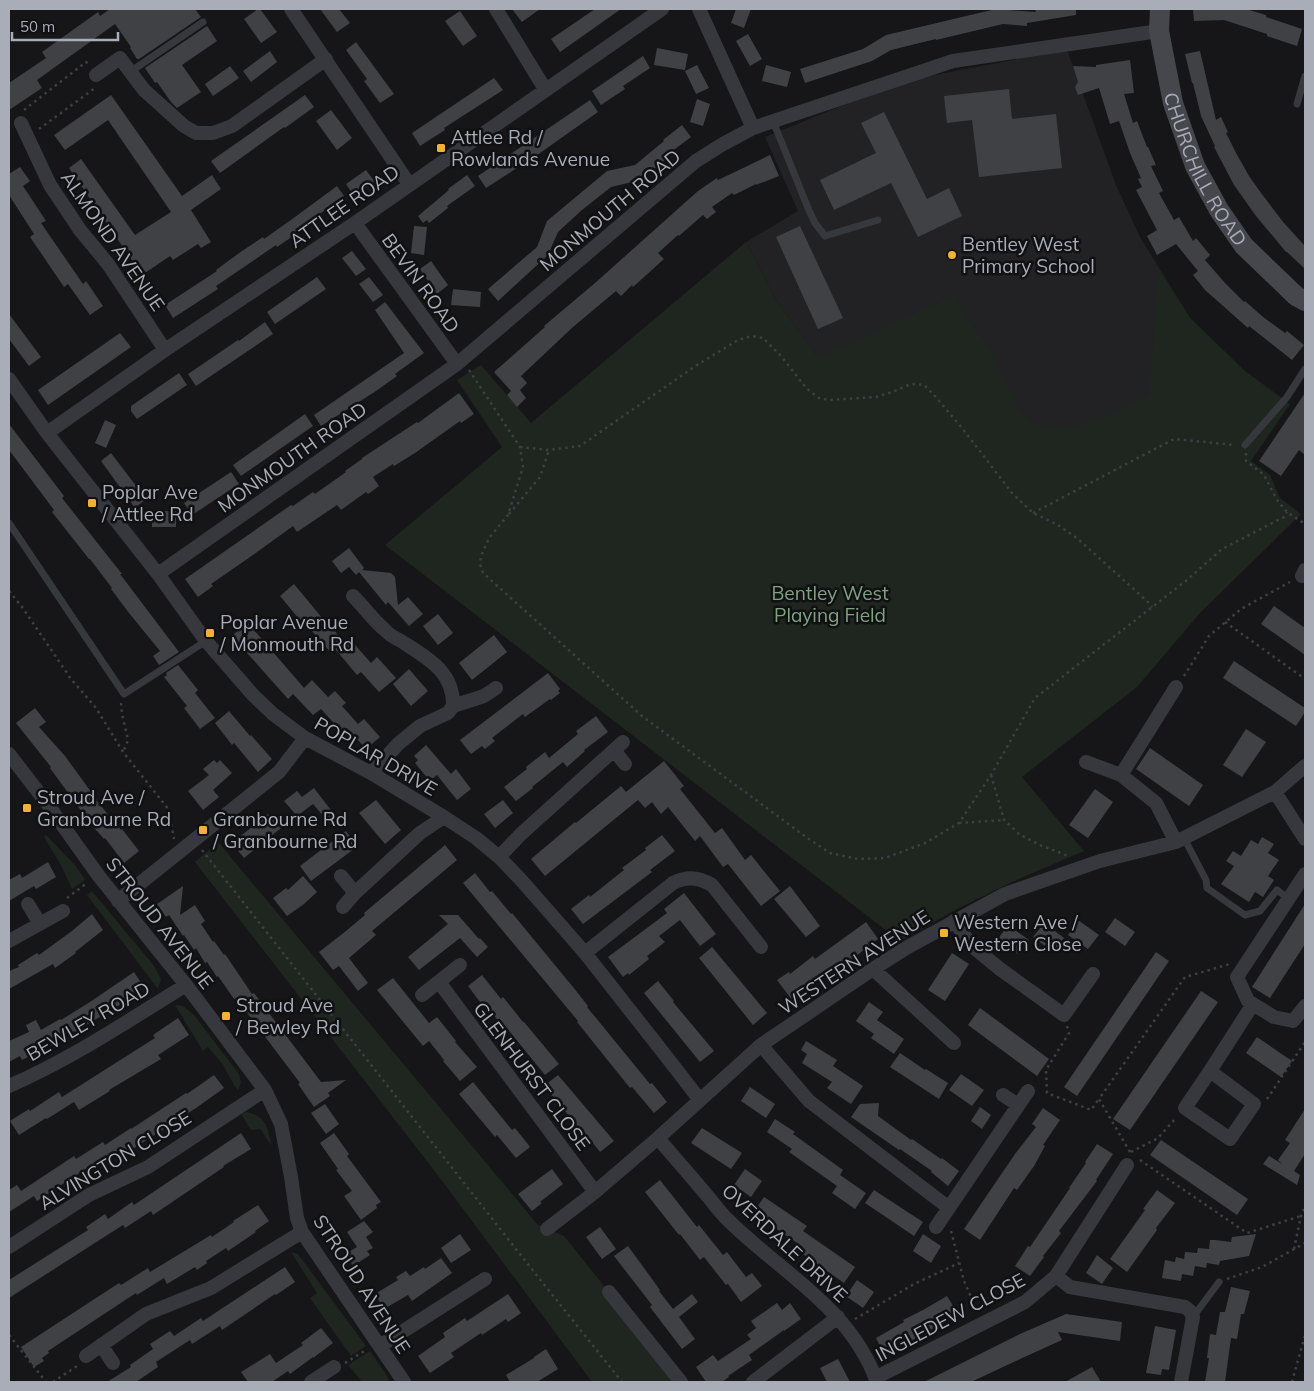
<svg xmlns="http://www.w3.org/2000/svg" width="1314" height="1391" viewBox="0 0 1314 1391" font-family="Mulish,sans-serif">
	<rect width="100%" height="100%" fill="#161618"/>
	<path fill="#222225" d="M1066,47L1116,185L1140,237L1190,318L1235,362L1033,481L833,380L776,300L746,242L798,211L765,137L844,105L919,78L1008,61Z"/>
	<path fill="#1e261f" d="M746,242L776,300L818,358L955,295L965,316L989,347L1021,414L1045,428L1073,427L1100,419L1149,395L1159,269L1190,318L1245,371L1290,404L1251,461L1270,475L1280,498L1301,514L1200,613L1137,687L1022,777L1084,851L1012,882L959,908L900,941L385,545L502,447L457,380L481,365L531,423Z
		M46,835L75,865L85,880L72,889L62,867L44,837Z
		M218,842L538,1225L564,1236L681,1382H592L440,1178L195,862Z
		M92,891L154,966L161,979L158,989L87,895Z
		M175,1005L183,1006L194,1015L239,1074L241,1083L238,1090L234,1085L223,1065L208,1047L203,1051Z
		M246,1112C267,1116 267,1128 272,1146L260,1129L251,1130L241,1114Z
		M291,1252L298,1254L366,1346L351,1356L310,1298L317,1293Z
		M370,1351L386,1374L390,1382H362L348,1365Z"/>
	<path fill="#404145" d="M110,9H195L201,17L139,59H137L130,48L131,47L115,24L37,80L42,88L9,110V83L46,58L42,52L98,12L100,16Z
		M258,9H260L277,32L261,43L244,19Z
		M320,9H339L350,23L337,32Z
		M512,9H540L522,22Z
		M595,9H621L560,52L551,39Z
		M736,9H751L744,28L731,23Z
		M996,9L1036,12L1035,9H1076V15L1027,23V26L1003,24L936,40V39L891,50L872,61L805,83L800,69L863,49L886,35Z
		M1193,9H1246L1266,15V17L1302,29L1297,46L1267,36V34L1224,20L1194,21Z
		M460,11L477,36L463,46L445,21Z
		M207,26L217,41L182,65L201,92L177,108L171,102L157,82L155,83L145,68Z
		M748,34L762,59L750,66L736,41Z
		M356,42L394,94L380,103L364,81L367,79L346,50Z
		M657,48L688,54L685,70L654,65Z
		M270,51L277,62L251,82L243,71Z
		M1200,51L1216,120L1221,117L1228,132L1226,133L1236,153L1249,176L1261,193L1284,223L1305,246V269L1287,252H1286L1256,216L1234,185L1214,147L1215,146L1201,116L1193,83H1192L1185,54Z
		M643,56L650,68L623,86L625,89L601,105L592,91Z
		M1130,60L1134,93L1124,94L1133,123L1137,121L1147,147H1148L1156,165L1151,166L1163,191L1159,193L1174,220L1179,217L1193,241L1196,238L1210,255L1205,260L1225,283L1244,302L1245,301L1263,317L1285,333L1287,331L1304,345L1292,360L1249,326L1248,328L1205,290L1193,275L1198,271L1176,244L1157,255L1147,236L1157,230L1136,190L1142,187L1138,179L1141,178L1130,153L1119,121L1110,124L1099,88L1078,95L1075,87L1078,82L1073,66L1096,67V65Z
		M697,65L709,88L696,94L685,71Z
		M766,65L791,72L787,87L762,81Z
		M230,66L239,78L213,96L205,84Z
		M494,78L503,90L444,128L445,130L420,146L412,133Z
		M1009,89L1012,119L1056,114L1062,168L979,177L972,120L947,123L944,96Z
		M111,95L182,196L212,175L221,189L191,210L211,242L201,248L198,244L173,260L170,256L142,275L69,168L81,159L135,235L171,212L108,120L65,150L54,135Z
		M305,95L314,107L285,128L284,127L220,173L211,161Z
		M697,99L710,104L703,126L690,122Z
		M590,100L598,112L540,153L486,188L478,176Z
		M331,110L352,138L337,150L316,121Z
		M884,112L927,199L949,188L962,216L918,237L891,183L834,210L820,180L876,153L861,123Z
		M682,125L691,137L667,155L669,157L641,180L611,187L582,210L558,232L548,255L498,301L488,289L537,247L547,221L607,171L635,165L664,141L663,140Z
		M770,155L779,176L756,185V184L734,195L732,193L712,207L716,212L707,219L703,215L679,236L678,235L658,253L664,259L633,287L632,285L621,296L616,291L573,327L521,376L527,383L520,390L526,398L517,407L507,395L511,391L494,372L545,327L544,326L595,283L698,191L717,178L718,180Z
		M20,167L30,181L23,186L46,221L41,223L83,284L86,281L103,306L90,315L68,284L64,287L30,237L34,234L9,195V174Z
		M366,170L375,182L354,196L346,184Z
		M467,175L475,186L447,206L448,208L429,223L427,220L423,223L418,216L449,190L448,189Z
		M337,186L344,196L321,213L322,214L295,233L296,234L277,247L276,245L244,267L216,286L218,289L173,318L165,305L217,271L216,270L242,251L263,237L264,239L295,217Z
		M414,226L427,227L424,255L411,253Z
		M800,226L843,318L818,329L776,237Z
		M352,251L366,269L356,276L342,258Z
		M431,261L448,285L437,294L420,269Z
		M317,277L326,289L275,324L267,312Z
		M369,277L383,295L373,302L359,284Z
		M453,289L481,292L480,307L451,305Z
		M385,302L424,353L395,374L397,376L376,391L321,426L314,415L404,353L375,310Z
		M9,314L41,357L29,366L9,339Z
		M265,322L273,334L196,386L188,374L238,340L239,341Z
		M120,333L131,347L48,405L38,390Z
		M179,373L187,385L137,419L131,411V406Z
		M459,393L474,414L461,423L460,421L415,453L394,466L393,464L373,477L379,486L368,494L366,492L341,510L337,505L297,532L293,526L253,555L211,584L213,586L198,597L185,579L291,505L293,506L313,492L315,494L346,472L345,471L362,459V458L417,422L418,423Z
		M1305,393V455L1299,450L1281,476L1259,461Z
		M305,414L313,426L241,476L233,465Z
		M105,420L116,425L106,448L95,443Z
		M9,424L64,496L62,498L122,574H120L179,652L159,665L153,656L160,651L129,613L111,589L112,588L90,559H89L52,512L54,510L9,450Z
		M111,453L146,499L135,508L101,461Z
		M231,472L239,484L192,515L184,503Z
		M152,511H176V527H152Z
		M349,548L364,568L362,570L391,573L395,577L398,605L408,597L423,614L409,626L388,602L386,605L359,572L356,575L349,567L341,573L332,561Z
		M294,584L328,625L329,624L344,642L349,638L371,663L377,657L396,678L379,692L361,672L357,675L336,650L332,654L310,629L309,631L280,596Z
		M1274,606L1305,628V655L1261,624Z
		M438,614L453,633L438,645L423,626Z
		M247,622L304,688L312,680L328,697L335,691L346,703L342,706L358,724L364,719L380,737L366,749L347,728L342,732L321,709L313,715L293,694L288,699L232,636Z
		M494,635L507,652L472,680L459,663Z
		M1234,661L1305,708V712L1296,726L1223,678Z
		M178,665L198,690L195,693L215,718L200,729L184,708L187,706L164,677L167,675L166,673Z
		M409,669L428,691L411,706L393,684Z
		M548,673L560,689L558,691L560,693L551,700L550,699L525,717L523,714L492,738L495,741L485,749L482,746L471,754L460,740Z
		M35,708L46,722L39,727L65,756L97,800H96L121,830L122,829L139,851L124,863L105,838L104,839L90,823L50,768L51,767L16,723Z
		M229,711L250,736L251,735L272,759L258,772L234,743L232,745L215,723Z
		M596,716L608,732L584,750L585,751L567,767L563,762L532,787L533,788L516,801L504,787L527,769L526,767L545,752L549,758L578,734L576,731Z
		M1246,729L1266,742L1242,777L1223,765Z
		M426,745L451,774L456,769L471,789L457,800L437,775L430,781L415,763L418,760L414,756Z
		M1150,748L1203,785L1189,806L1136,769Z
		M214,760L217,763L220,760L232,773L213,790L219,797L203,810L188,791L209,775L203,769Z
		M664,761L684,786L680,789L715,833L722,828L745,860L751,855L780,891L761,906L728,864L723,867L700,836L695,841L668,807L661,814L652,802L645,808L638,800L545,876L531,859L575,822L576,823L621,786L626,792Z
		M314,788L337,818L330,824L313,804L297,816L284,801L297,791L302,797Z
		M1095,789L1113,802L1088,838L1069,825Z
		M376,800L401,830L385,844L359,813Z
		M503,800L513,813L495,828L484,814Z
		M268,814L281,828L244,858L232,843Z
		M346,831L358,846L311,881L300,866Z
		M662,835L675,851L650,870L652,872L583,924L571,909L589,895L590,897L624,870L622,868L646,850L645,848Z
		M1262,837L1274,844L1268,853L1279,860L1268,876L1274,880L1263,897L1255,892L1249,902L1221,884L1234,866L1226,861L1233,851L1241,856L1251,840L1258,844Z
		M445,845L457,860L372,931L376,935L349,958L368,983L358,991L339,966L333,970L319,952L346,931L365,915L364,913Z
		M48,862L56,877L36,889L34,886L9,901V880L20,874L22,878Z
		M475,873L490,892L492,891L511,914L512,913L573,987L588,1006L587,1007L650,1084L652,1083L667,1102L654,1113L632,1087L630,1088L577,1022L578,1021L463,883Z
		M303,876L317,892L304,904L287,916L273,898L286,888L288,890Z
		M183,886L180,915L195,905L205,921L201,924L213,942L214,941L224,955L225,954L252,994L254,993L321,1082L346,1080L328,1093L330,1096L314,1107L298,1084L300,1083L236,998L234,999L218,976L217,977L207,962L205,963L196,948L194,950L184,935L183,936L169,915L166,917L157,904Z
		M790,886L820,926L806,937L774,899Z
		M684,893L716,934L700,946L680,920L659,936L665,942L647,956L649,959L629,975L628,973L623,977L608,957L667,913L664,909Z
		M1305,904V944L1270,998L1252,987Z
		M92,914L103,930L75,952L76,953L55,968L53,964L9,989V971L19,967L18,965L37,953L39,955L72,931Z
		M439,915H458L479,939L480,938L488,947L477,957L460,938L419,970L408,957L448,924Z
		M1115,918L1135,932L1125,946L1105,932Z
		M1078,920L1099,935L1088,949L1068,935Z
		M866,922L878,939L837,971L835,968L792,1000L777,980L789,972L790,974L813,956L815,959Z
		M1044,923L1064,938L1053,952L1033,937Z
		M1008,925L1029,940L1018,954L998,939Z
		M712,947L767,1013L753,1025L699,958Z
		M1156,952L1169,961L1077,1096L1064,1087Z
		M952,953L969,964L945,1001L928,990Z
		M134,972L143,986L120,1002L121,1004L75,1032L74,1031L63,1037L52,1044L53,1045L22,1060L20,1056L9,1062V1041L29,1032L26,1025L36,1020L41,1030L60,1019L61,1020L90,1002Z
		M482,975L501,999L503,997L523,1022H524L559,1064L545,1075L506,1027L504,1028L485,1004L483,1006L468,986Z
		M393,978L429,1023L437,1017L456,1041L455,1042L477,1067L460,1081L443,1061L444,1060L429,1041L423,1046L377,990Z
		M658,981L674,1001L673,1002L714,1051L700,1062L644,993Z
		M1201,991L1218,1002L1130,1130L1113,1119Z
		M869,1002L883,1012L877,1020L904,1039L894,1054L871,1038L874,1034L856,1021Z
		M980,1008L1049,1059L1037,1076L968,1025Z
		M178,1018L189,1035L158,1055L161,1059L109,1090L110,1091L79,1110L74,1102L47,1119L46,1118L19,1135L10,1121L29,1109L30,1111L59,1092L62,1097L155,1038L153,1035Z
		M1257,1037L1292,1061L1281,1077L1246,1053Z
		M806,1041L837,1060L833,1066L863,1086L851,1104L827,1088L832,1082L802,1063L807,1054L801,1050Z
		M900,1053L925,1070L926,1069L948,1083L939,1099L890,1067Z
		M961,1074L984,1090L972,1106L949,1090Z
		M214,1075L224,1088L196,1108L122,1156L120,1153L93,1170L90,1166L37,1201L34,1196L9,1212V1190L17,1185L21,1191L74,1156L76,1159L103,1142L105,1145L131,1128V1129L186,1093L187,1094Z
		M558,1075L614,1141L600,1152L581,1128L580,1129L544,1086Z
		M473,1082L512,1130L515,1128L530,1147L516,1158L497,1135L495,1137L459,1094Z
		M750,1087L775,1104L766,1118L741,1101Z
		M879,1103L878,1116L911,1140L912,1139L941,1159L942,1158L959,1171L948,1186L931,1172L932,1171L900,1149L899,1150L851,1117L860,1104Z
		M325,1104L339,1124L326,1134L311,1113Z
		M980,1107L991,1115L982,1129L971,1121Z
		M1043,1108L1060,1120L1043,1145L1045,1146L1034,1166L1017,1190L1014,1188L980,1240L964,1229L1015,1154L1036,1127L1032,1124Z
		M1305,1109V1154L1294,1171L1300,1175L1297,1185L1263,1164L1269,1156L1282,1164L1278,1160L1290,1143L1285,1140Z
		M775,1119L795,1132L793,1134L843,1170L840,1175L866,1193L855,1209L832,1193L837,1186L789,1152L792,1149L767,1132Z
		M702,1128L742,1153L731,1169L691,1143Z
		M241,1133L251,1149L223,1166L224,1167L153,1215L151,1211L125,1228L123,1225L9,1298V1280L88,1230L86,1227L105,1214L108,1219L132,1202L134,1205Z
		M334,1133L349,1154L347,1156L381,1202L376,1205L377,1208L361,1220L344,1196L352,1191L336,1170L338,1169L320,1143Z
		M1161,1140L1248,1199L1237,1215L1150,1155Z
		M1097,1144L1113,1154L1096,1180L1097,1181L1059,1231L1061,1233L1043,1256L1044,1257L1030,1276L1015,1266L1028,1246L1030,1247L1070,1188H1069L1086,1163L1085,1162Z
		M552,1169L563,1184L540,1202L542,1203L532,1211L518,1194Z
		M745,1169L762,1181L751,1197L734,1185Z
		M660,1180L697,1227L699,1225L723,1255L727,1252L746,1277L752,1273L762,1286L741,1302L728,1284L726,1285L704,1257L700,1260L680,1234L679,1235L645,1192Z
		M874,1190L923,1222L914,1236L865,1203Z
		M1157,1190L1175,1203L1156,1228L1157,1230L1127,1272L1110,1259L1145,1210L1143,1209Z
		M764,1197L807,1226L803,1231L855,1267L844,1283L800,1252L803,1247L753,1213Z
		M258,1205L269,1221L255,1231L256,1232L228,1251L226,1248L206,1261L207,1263L197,1270L195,1267L167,1284L164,1278L137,1295L136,1293L48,1351L49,1353L42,1358L44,1361L34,1367L21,1347L119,1283L121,1285L148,1268L150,1272L211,1235L212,1237L234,1222L233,1221Z
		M364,1221L373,1232L366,1237L373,1248L367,1251L370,1255L353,1266L345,1254L357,1247L347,1232Z
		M600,1227L616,1249L602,1259L586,1237Z
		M460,1234L471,1250L451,1263L441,1248Z
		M923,1234L941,1246L931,1263L913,1251Z
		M1256,1234L1249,1256L1220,1261L1219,1265L1207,1263L1206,1268L1195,1266L1193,1276L1182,1274L1181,1281L1162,1278L1165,1260L1175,1262L1176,1257L1184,1259L1185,1252L1197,1253L1198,1248L1209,1249L1210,1240H1215L1231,1242L1232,1237Z
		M628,1246L660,1290L659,1291L673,1309L692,1294L698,1302L679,1317L695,1339L682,1349L650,1307L652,1305L614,1256Z
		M1097,1255L1113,1268L1102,1284L1086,1273Z
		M441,1258L452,1273L412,1301L408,1295L384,1309L375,1294L398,1280L396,1277L406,1271L410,1276L424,1267L425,1269Z
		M285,1267L295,1282L276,1295L275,1294L222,1330L220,1326L192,1344L190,1340L156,1362L158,1367L136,1382H107L131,1367L130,1365L153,1349L150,1344L170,1331L174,1336L201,1318L203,1321Z
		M857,1280L874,1292L863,1308L846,1296Z
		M1231,1287L1250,1291L1244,1314H1241L1237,1339L1231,1338L1225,1382H1205L1209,1358H1207L1210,1334L1216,1335L1220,1312H1225Z
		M508,1294L521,1313L508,1322L506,1319L482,1335L481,1333L451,1353L454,1357L430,1373L418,1356L445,1337L443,1333L465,1318L467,1321Z
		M947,1296L958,1314L885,1356L876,1338L904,1322L903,1320L923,1310Z
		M777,1303L782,1310L790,1303L801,1319L784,1331V1330L749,1355L752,1360L728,1376L729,1377L722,1382H706L696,1367L713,1355L718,1361L751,1339L747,1335L756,1328L751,1321Z
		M1066,1314L1122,1322L1120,1341L1058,1332L1062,1340L1020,1359L971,1382H924L1020,1334Z
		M1155,1326L1176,1330L1169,1370L1162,1369L1161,1375L1146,1373Z
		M321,1328L333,1343L313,1358V1357L290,1374L288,1371L272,1382H248L241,1372L270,1354L276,1363L303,1345L301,1343Z
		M546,1349L558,1369L537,1382H510L506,1375L534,1358V1357Z
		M838,1359L850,1382H827L820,1368Z
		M1092,1367L1101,1382H1065Z"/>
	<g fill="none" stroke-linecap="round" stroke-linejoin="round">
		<path stroke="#3d3f44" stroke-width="2.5" stroke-dasharray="2.5 4" stroke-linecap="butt" d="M24,110L86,62L89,65
			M39,129L95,88
			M469,370L520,447L523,467L508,515L489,538L481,556L480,564L483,573L642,716L806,837L830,853L858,859L885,858L925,843L959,823L991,775L1035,698L1187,580L1222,549L1284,517L1287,512
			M520,447L549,450L580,446L697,365L738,340L752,336L763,338L781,356L807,389L819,398L829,400L876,397L892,392L911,384L924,385L934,395L962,428L1012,493L1033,513L1058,525L1078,539L1148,602L1152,607
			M1246,453V461L1264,475L1277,500L1287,512L1305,524
			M1033,513L1174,439L1235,445
			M509,514L540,477L549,450
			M9,591L22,607L71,679L96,708L123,752L169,810L174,839
			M1225,622L1305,679
			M1184,676L1209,636L1241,609L1290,582
			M121,703L122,714L128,740L123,752
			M991,775L1004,820L1019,834L1042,846L1064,854L1069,858
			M959,823L1004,820
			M202,850L523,1258L622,1382
			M67,898L87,883
			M1067,1026L1069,1033L1046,1070L1047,1093L1091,1110L1099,1099
			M1267,1099L1305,1042
			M1130,1152L1099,1099L1185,977L1230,964
			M1131,1152L1158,1138L1176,1118
			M1140,1160L1247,1233L1301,1216
			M951,1231L964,1281L977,1311
			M1294,1249L1301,1216L1305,1207
			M1227,1279L1262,1267L1305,1243
			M855,1319L914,1284L959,1263
			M9,1335L46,1382
			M345,1363L366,1350
			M53,1382L77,1366
			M1292,1382L1305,1335"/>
		<path stroke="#37383d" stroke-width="7" d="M130,72L203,22
			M1297,104L1305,76
			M773,121L808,208L815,223L825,236L878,220
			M1245,445L1287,397L1305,369
			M9,523L124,694L206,641
			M1184,838L1206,880L1207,888L1245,915L1260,911L1277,890L1289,899
			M1193,1317L1219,1282"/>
		<path stroke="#37383d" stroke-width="14" d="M291,9L409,184
			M496,9L545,89
			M699,9L753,128
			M96,75L120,58L144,90L184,126L196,133H213L232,126L326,59
			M21,123L50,185L80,230L108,264L165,350
			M355,223L457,364
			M9,379L47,433L158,574L206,641L253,695L273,714L305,738L371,773L444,817L476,838L499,857L522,881L585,953L662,1051L700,1100
			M47,433L165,350L355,223L662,9
			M158,574L457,364L696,161L723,144L753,128L953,61L1159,31
			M1302,576L1305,570
			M353,596C364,607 373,620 385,630C389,635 395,638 401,641C427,658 454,671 453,706
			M614,750L625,764
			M9,754L46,802L98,875L186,985L265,1090L281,1124L291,1177L297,1218L302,1232L404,1382
			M1086,762L1121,775L1156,803L1176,842
			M371,773L382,762L398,744L420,726L448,713L453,706L484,696L496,688
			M1121,775L1176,687
			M1275,792L1305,839
			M499,857L521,834L623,742
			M1305,874L1237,977L1248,1001L1274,1017L1293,1021L1305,1006
			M341,876L355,893
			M118,901L279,772L305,738
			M28,904L40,924
			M343,907L355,893L420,833L444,817
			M954,921L972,946L1000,969L1064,1015L1093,974
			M9,941L63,911
			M585,953L673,883C686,876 699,877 712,885L761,947
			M873,969L954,1043
			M439,982L595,1192
			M422,995L460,965
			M761,1045L809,1101L949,1208
			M1210,1071L1254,1104L1230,1139L1185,1108L1210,1071L1253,1004
			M9,1086C71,1059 128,1021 186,985
			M1003,1095L1018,1105
			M658,1138C673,1156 689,1174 705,1193C712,1201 719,1211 727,1219C780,1272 850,1307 877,1382
			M936,1227L1028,1091
			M547,1229L595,1192L658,1138L761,1045L873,969L906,948L1005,894L1100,861L1176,842L1275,792L1305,766
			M9,1247L89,1195L148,1167L265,1090
			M1056,1276L1070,1287L1185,1307L1190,1311L1193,1317L1181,1382
			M609,1292L681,1382
			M101,1345L113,1363
			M380,1346L485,1279
			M86,1356L146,1314L211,1288L302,1232
			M875,1378L1025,1302L1056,1276L1127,1165
			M311,1382L334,1367
			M753,1382L838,1317"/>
		<path stroke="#45474d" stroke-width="20" id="s1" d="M1160,9L1159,31L1173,103L1195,166L1219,210L1244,246L1296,296L1305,301"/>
	</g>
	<g fill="#f2b134" stroke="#111113" stroke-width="2">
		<rect x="436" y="143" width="10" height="10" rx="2.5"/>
		<circle cx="952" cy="255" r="5"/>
		<rect x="87" y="498" width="10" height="10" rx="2.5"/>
		<rect x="205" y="628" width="10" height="10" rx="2.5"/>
		<rect x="22" y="803" width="10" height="10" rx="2.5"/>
		<rect x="198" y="825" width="10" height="10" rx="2.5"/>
		<rect x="939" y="928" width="10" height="10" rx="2.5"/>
		<rect x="221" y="1011" width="10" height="10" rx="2.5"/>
	</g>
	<g text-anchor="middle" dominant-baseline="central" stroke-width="5" stroke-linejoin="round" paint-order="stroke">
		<g font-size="19" fill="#a8adb8" stroke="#111113" text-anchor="start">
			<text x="451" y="137">Attlee Rd /<tspan x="451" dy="22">Rowlands Avenue</tspan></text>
			<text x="962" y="244">Bentley West<tspan x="962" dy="22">Primary School</tspan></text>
			<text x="102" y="492">Poplar Ave<tspan x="102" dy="22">/ Attlee Rd</tspan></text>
			<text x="220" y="622">Poplar Avenue<tspan x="220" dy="22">/ Monmouth Rd</tspan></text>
			<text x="37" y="797">Stroud Ave /<tspan x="37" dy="22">Granbourne Rd</tspan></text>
			<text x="213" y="819">Granbourne Rd<tspan x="213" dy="22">/ Granbourne Rd</tspan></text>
			<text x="954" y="922">Western Ave /<tspan x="954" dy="22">Western Close</tspan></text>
			<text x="236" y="1005">Stroud Ave<tspan x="236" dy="22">/ Bewley Rd</tspan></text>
		</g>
		<g font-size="19" fill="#a8adb8" stroke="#111113">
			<text stroke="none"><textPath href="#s1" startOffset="169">CHURCHILL ROAD</textPath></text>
			<text transform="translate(344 206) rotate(-35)">ATTLEE ROAD</text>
			<text transform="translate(610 210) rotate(-40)">MONMOUTH ROAD</text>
			<text transform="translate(113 241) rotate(55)">ALMOND AVENUE</text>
			<text transform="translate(421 283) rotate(54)">BEVIN ROAD</text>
			<text transform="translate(292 457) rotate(-35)">MONMOUTH ROAD</text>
			<text transform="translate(376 756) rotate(30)">POPLAR DRIVE</text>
			<text transform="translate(160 923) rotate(52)">STROUD AVENUE</text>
			<text transform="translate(854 962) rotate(-33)">WESTERN AVENUE</text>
			<text transform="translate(88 1021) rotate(-30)">BEWLEY ROAD</text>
			<text transform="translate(532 1076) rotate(53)">GLENHURST CLOSE</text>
			<text transform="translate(115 1160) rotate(-31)">ALVINGTON CLOSE</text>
			<text transform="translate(785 1243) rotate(43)">OVERDALE DRIVE</text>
			<text transform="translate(362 1284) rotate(57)">STROUD AVENUE</text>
			<text transform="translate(950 1317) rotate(-28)">INGLEDEW CLOSE</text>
		</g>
		<g font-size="19" fill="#7fa381" stroke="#111113">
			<text x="830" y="593">Bentley West<tspan x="830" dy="22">Playing Field</tspan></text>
		</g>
	</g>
	<rect width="1314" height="1391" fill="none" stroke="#a8adb8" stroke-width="20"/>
	<path d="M12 32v8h106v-8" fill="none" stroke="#a8adb8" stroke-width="2.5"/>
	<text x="20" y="32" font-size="15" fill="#a8adb8" stroke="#111113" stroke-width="4" paint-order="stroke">50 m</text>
</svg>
